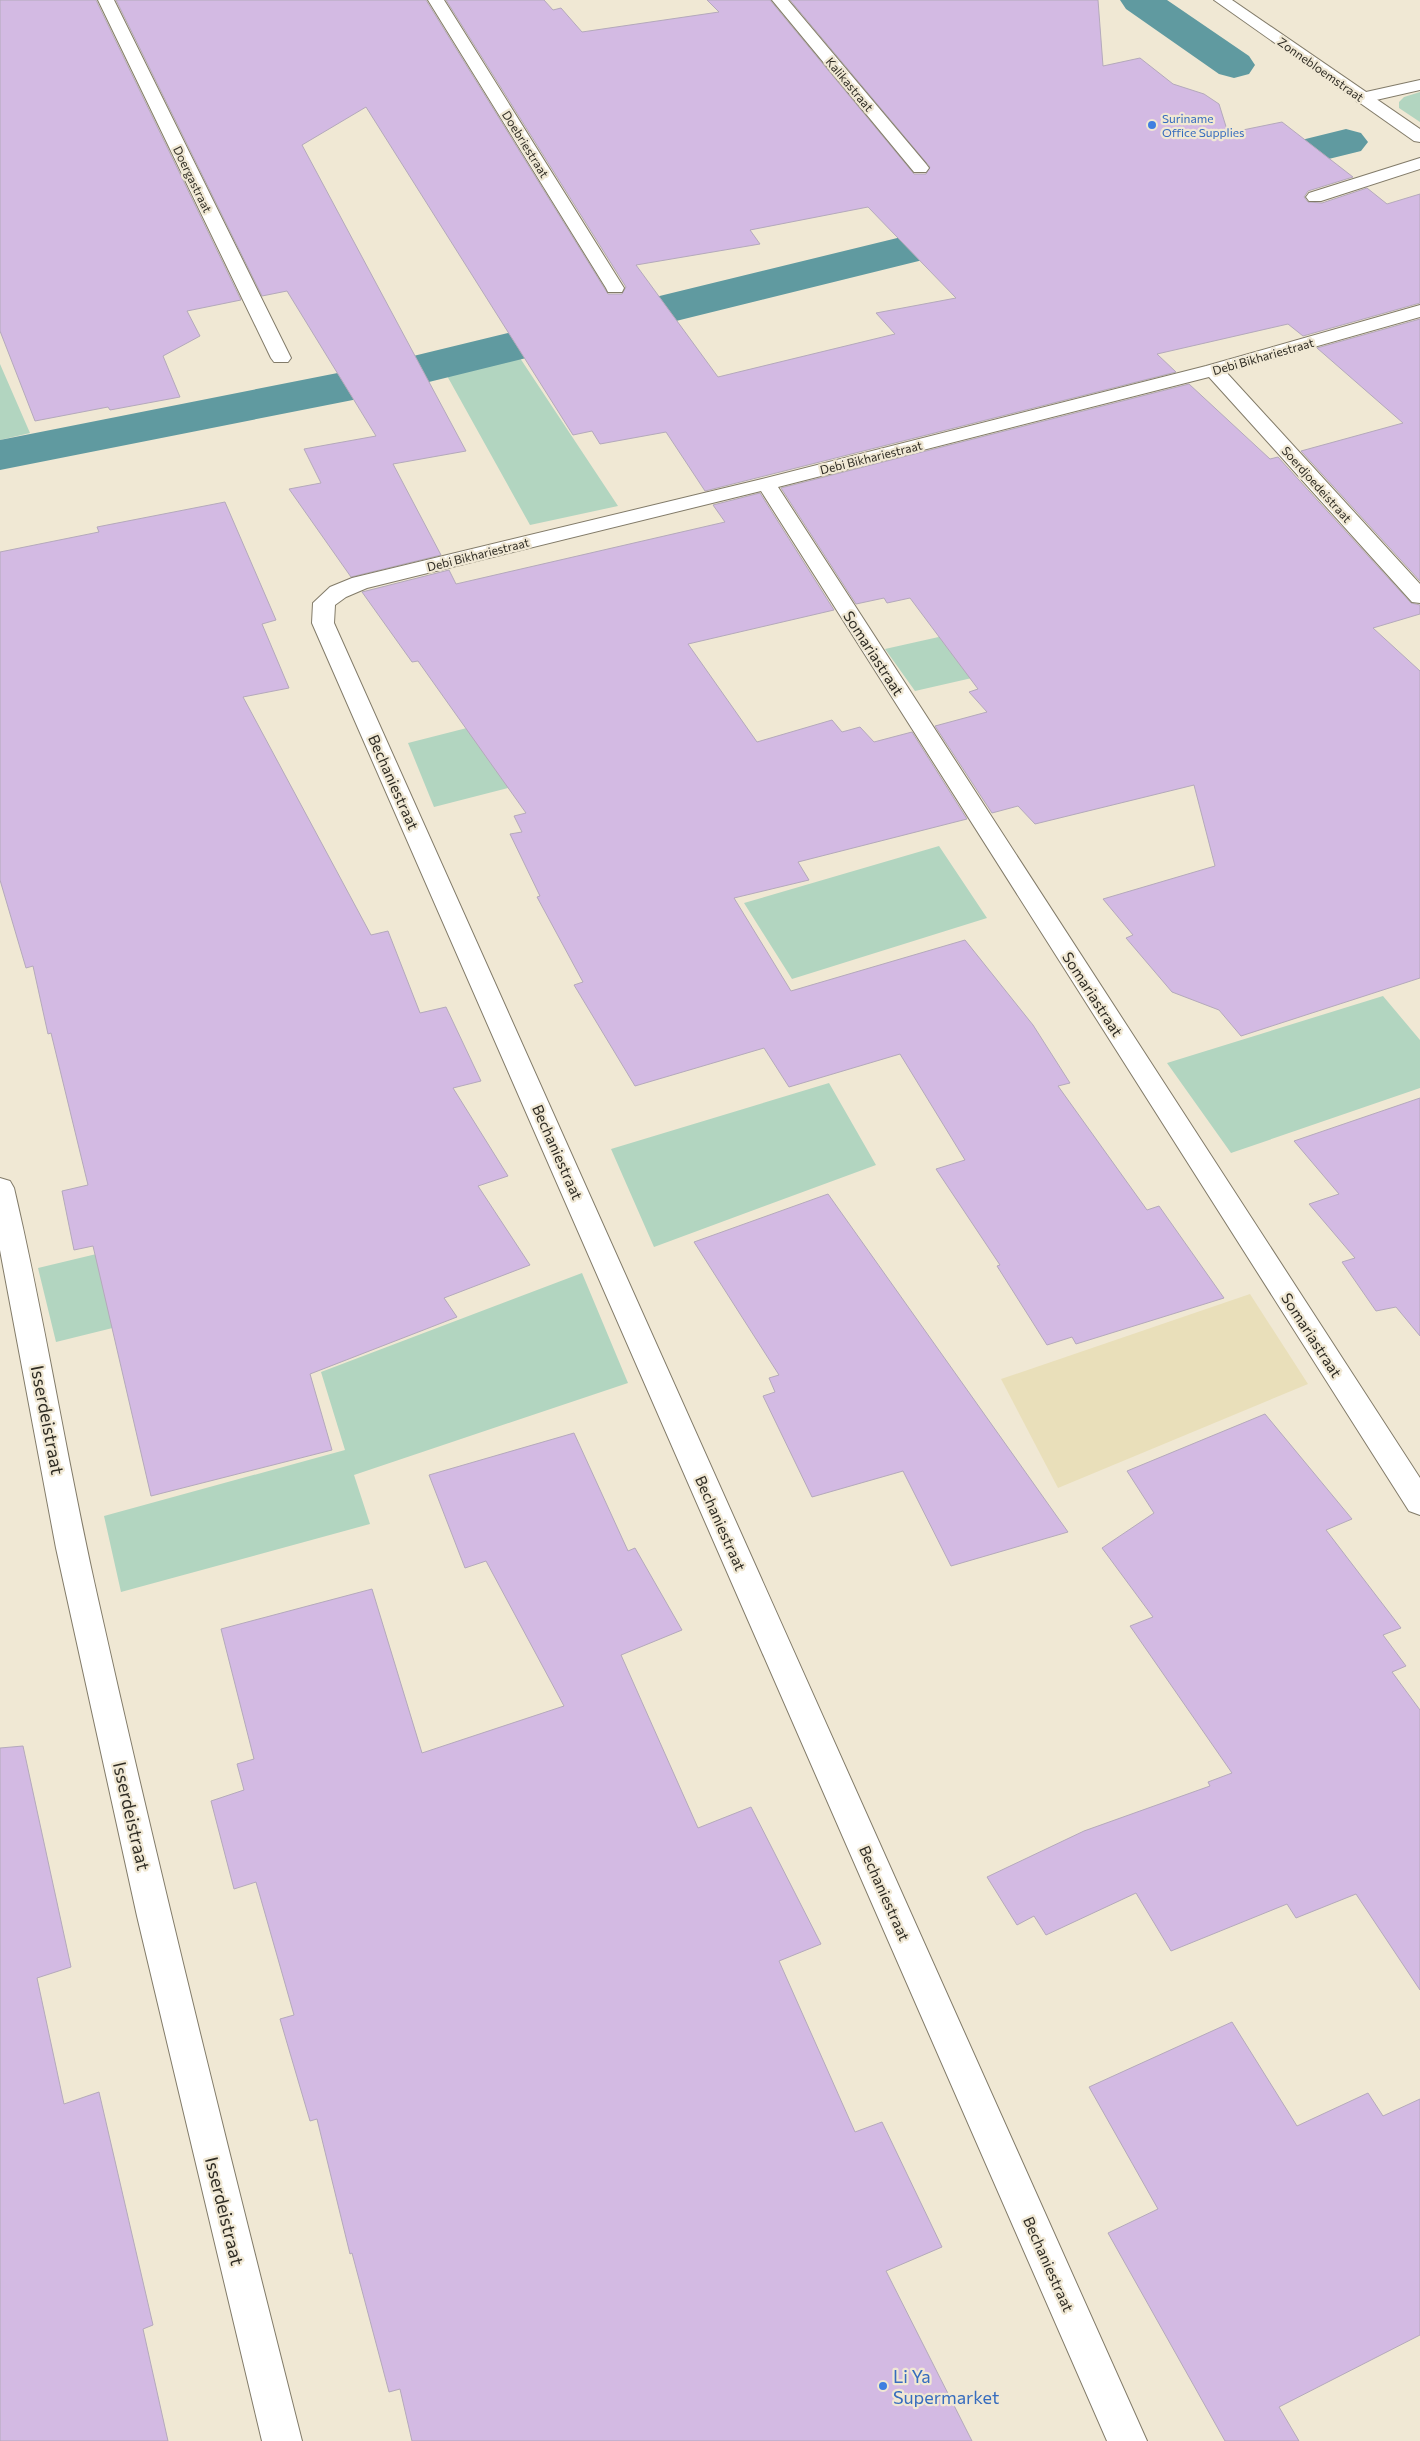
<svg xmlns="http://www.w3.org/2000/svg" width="1420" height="2441" viewBox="0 0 1420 2441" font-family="Commissioner,sans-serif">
	<rect width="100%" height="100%" fill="#f0e8d4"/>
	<path fill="#b2d5c0" d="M1420,92V122L1399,108V102L1404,97Z
		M518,355L618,506L530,525L446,374Z
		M0,364L30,433L0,440Z
		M1087,604L1120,644L915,691L885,649Z
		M619,689L657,750L434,807L408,743Z
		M939,846L987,918L792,979L744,903Z
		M1383,996L1420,1040V1088L1231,1153L1167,1063Z
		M829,1083L876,1165L654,1247L611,1149Z
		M259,1215L282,1286L56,1342L38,1268Z
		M582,1273L628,1383L354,1475L370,1524L121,1592L104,1516L345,1450L321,1372Z"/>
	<path fill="#e9dfba" d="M1250,1294L1308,1384L1058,1488L1001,1379Z"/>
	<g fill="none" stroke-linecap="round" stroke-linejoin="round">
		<path fill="#609aa0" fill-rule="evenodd" d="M1120,0H1167L1249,56L1255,65L1249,74L1234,78L1219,74L1126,9Z
			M1346,129L1361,133L1368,142L1361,151L1224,185L1208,181L1202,172L1208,163Z
			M1004,212L1020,216L1027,226L1020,236L368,397L0,470V440L368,367Z"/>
	</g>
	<path fill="#d3bae3" stroke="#b4a9bb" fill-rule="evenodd" d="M0,0H96L241,300L187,311L200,336L163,356L180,397L110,410L108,407L35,421L0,331Z
		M116,0H426L608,294H622L626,287L446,0H544L553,10L561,8L582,32L719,12L707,0H770L914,174H926L930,167L790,0H1098L1103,66L1140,58L1173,84L1204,94L1219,104L1228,133L1282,122L1353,177L1308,191L1304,197L1308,202L1322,203L1367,188L1387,204L1420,194V303L1303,336L1288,324L1157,354L1176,372L705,491L666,432L600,444L592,431L573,435L366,107L302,145L466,451L393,464L441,555L351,577L289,489L321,483L304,449L376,436L287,291L262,296ZM868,207L956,298L876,313L895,334L718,377L636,265L760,244L750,230Z
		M1420,319V581L1301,451L1403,423L1317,348Z
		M1189,384L1270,459L1278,457L1411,603L1420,605V614L1373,628L1420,671V978L1241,1036L1219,1010L1172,992L1126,938L1133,935L1103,899L1215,866L1194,785L1035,824L1018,806L992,813L935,726L987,712L969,692L978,689L910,598L887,603L884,598L856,604L781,488Z
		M760,493L834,610L688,644L757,742L832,720L842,732L860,727L874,742L912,732L967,819L798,862L809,880L734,898L791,991L965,940L1033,1025L1070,1083L1058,1086L1147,1210L1159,1206L1224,1298L1076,1344L1072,1337L1047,1345L997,1266L1000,1265L936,1169L965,1160L900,1054L789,1087L764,1048L635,1086L574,985L583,982L537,897L540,896L510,834L522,832L514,816L526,813L418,661L412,662L362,592L449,570L456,584L725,522L713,505Z
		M225,502L276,620L262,624L289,688L243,697L371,935L388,931L420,1013L446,1007L481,1081L453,1088L508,1176L478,1186L530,1265L444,1298L457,1317L310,1374L332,1450L151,1496L93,1246L74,1250L62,1191L88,1185L51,1033L48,1034L33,966L26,968L0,880V552L99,532L97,527Z
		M1420,1098V1336L1396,1307L1376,1311L1342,1262L1355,1258L1309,1204L1339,1194L1294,1141Z
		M828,1194L1068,1532L951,1566L903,1471L812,1497L763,1396L775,1392L769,1378L779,1375L694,1242Z
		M1265,1414L1352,1519L1326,1530L1401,1628L1383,1635L1406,1666L1392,1672L1420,1710V1990L1356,1894L1296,1918L1287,1904L1171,1951L1136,1893L1046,1935L1034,1916L1017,1925L987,1877L1084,1831L1210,1786L1208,1782L1232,1773L1130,1626L1153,1617L1102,1548L1154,1513L1127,1471Z
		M574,1433L628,1551L635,1548L682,1630L621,1655L698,1828L751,1807L821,1944L779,1961L855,2132L882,2122L942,2247L886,2271L972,2441H412L400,2389L389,2392L352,2253L350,2254L317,2119L310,2121L280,2019L294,2015L256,1882L234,1889L211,1801L244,1790L237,1764L254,1759L221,1629L372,1589L422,1753L564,1706L486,1561L465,1568L429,1475Z
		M23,1746L71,1967L37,1978L64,2104L99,2092L153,2325L143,2329L168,2441H0V1748Z
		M1232,2022L1297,2126L1368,2093L1383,2116L1420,2099V2335L1279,2407L1299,2441H1225L1108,2233L1158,2209L1089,2087Z"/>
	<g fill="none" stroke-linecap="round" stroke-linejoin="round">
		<g stroke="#827b69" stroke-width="2">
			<path id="lane" d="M1420,158V169L1321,201H1309L1306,197L1309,193Z"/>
		</g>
		<g stroke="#827b69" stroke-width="2">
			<path id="street" d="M98,0H114L291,358L288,362H274L271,358Z
				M428,0H444L624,288L622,292H608L606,288Z
				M772,0H788L926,164L929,168L926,172H914Z
				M1420,80V90L1363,103L1357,102L1355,98L1357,94Z
				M1420,305V317L1226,372L1420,584V603L1412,602L1209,377L778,487L1420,1478V1515L1409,1511L761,491L367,588L346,597L335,605L334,623L1147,2441H1107L312,623L313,603L330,587L352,578L762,479L1206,366Z
				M0,1178L10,1181L14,1188C46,1324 67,1463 98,1599C161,1881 231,2161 302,2441H262L137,1916L56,1548L0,1250Z"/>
		</g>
		<g stroke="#827b69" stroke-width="2">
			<path id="secondary" d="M1214,0H1232L1420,129V142L1414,141Z"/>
		</g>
		<use href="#lane" fill="#fff" fill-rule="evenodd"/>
		<use href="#street" fill="#fff" fill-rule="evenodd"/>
		<use href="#secondary" fill="#fff" fill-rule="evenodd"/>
	</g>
	<g fill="#3f7fe0" stroke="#f0e8d4" stroke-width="2">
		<circle cx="1152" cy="125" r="5"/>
		<circle cx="883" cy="2386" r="5"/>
	</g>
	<g text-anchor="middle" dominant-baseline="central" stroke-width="4.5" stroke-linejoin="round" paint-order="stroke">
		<g font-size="12" fill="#2f2c24" stroke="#f0e8d4">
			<text transform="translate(1321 69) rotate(35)">Zonnebloemstraat</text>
			<text transform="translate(850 84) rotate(50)">Kalikastraat</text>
			<text transform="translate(526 144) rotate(58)">Doebriestraat</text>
			<text transform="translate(193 179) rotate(64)">Doergastraat</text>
			<text transform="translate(1263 356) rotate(-16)">Debi Bikhariestraat</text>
			<text transform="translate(871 457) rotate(-14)">Debi Bikhariestraat</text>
			<text transform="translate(1317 484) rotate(48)">Soerdjoedeistraat</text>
			<text transform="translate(478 554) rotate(-14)">Debi Bikhariestraat</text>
		</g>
		<g font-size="12" fill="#366cbe" stroke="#f0e8d4" text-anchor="start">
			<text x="1162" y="118">Suriname<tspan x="1162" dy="14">Office Supplies</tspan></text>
		</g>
		<g font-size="15" fill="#2f2c24" stroke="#f0e8d4">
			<text transform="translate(874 653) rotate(57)">Somariastraat</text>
			<text transform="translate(394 782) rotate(66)">Bechaniestraat</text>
			<text transform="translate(1093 994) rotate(57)">Somariastraat</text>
			<text transform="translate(558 1152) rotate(66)">Bechaniestraat</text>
			<text transform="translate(1312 1335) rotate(57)">Somariastraat</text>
			<text transform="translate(721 1523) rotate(66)">Bechaniestraat</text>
			<text transform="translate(885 1893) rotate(66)">Bechaniestraat</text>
			<text transform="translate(1049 2264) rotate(66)">Bechaniestraat</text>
		</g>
		<g font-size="18" fill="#2f2c24" stroke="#f0e8d4">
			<text transform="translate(48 1420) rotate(79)">Isserdeistraat</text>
			<text transform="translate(132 1816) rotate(77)">Isserdeistraat</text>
			<text transform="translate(225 2211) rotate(76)">Isserdeistraat</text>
		</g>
		<g font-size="18" fill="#366cbe" stroke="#f0e8d4" text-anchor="start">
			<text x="893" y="2376">Li Ya<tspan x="893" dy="21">Supermarket</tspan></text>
		</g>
	</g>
</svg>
